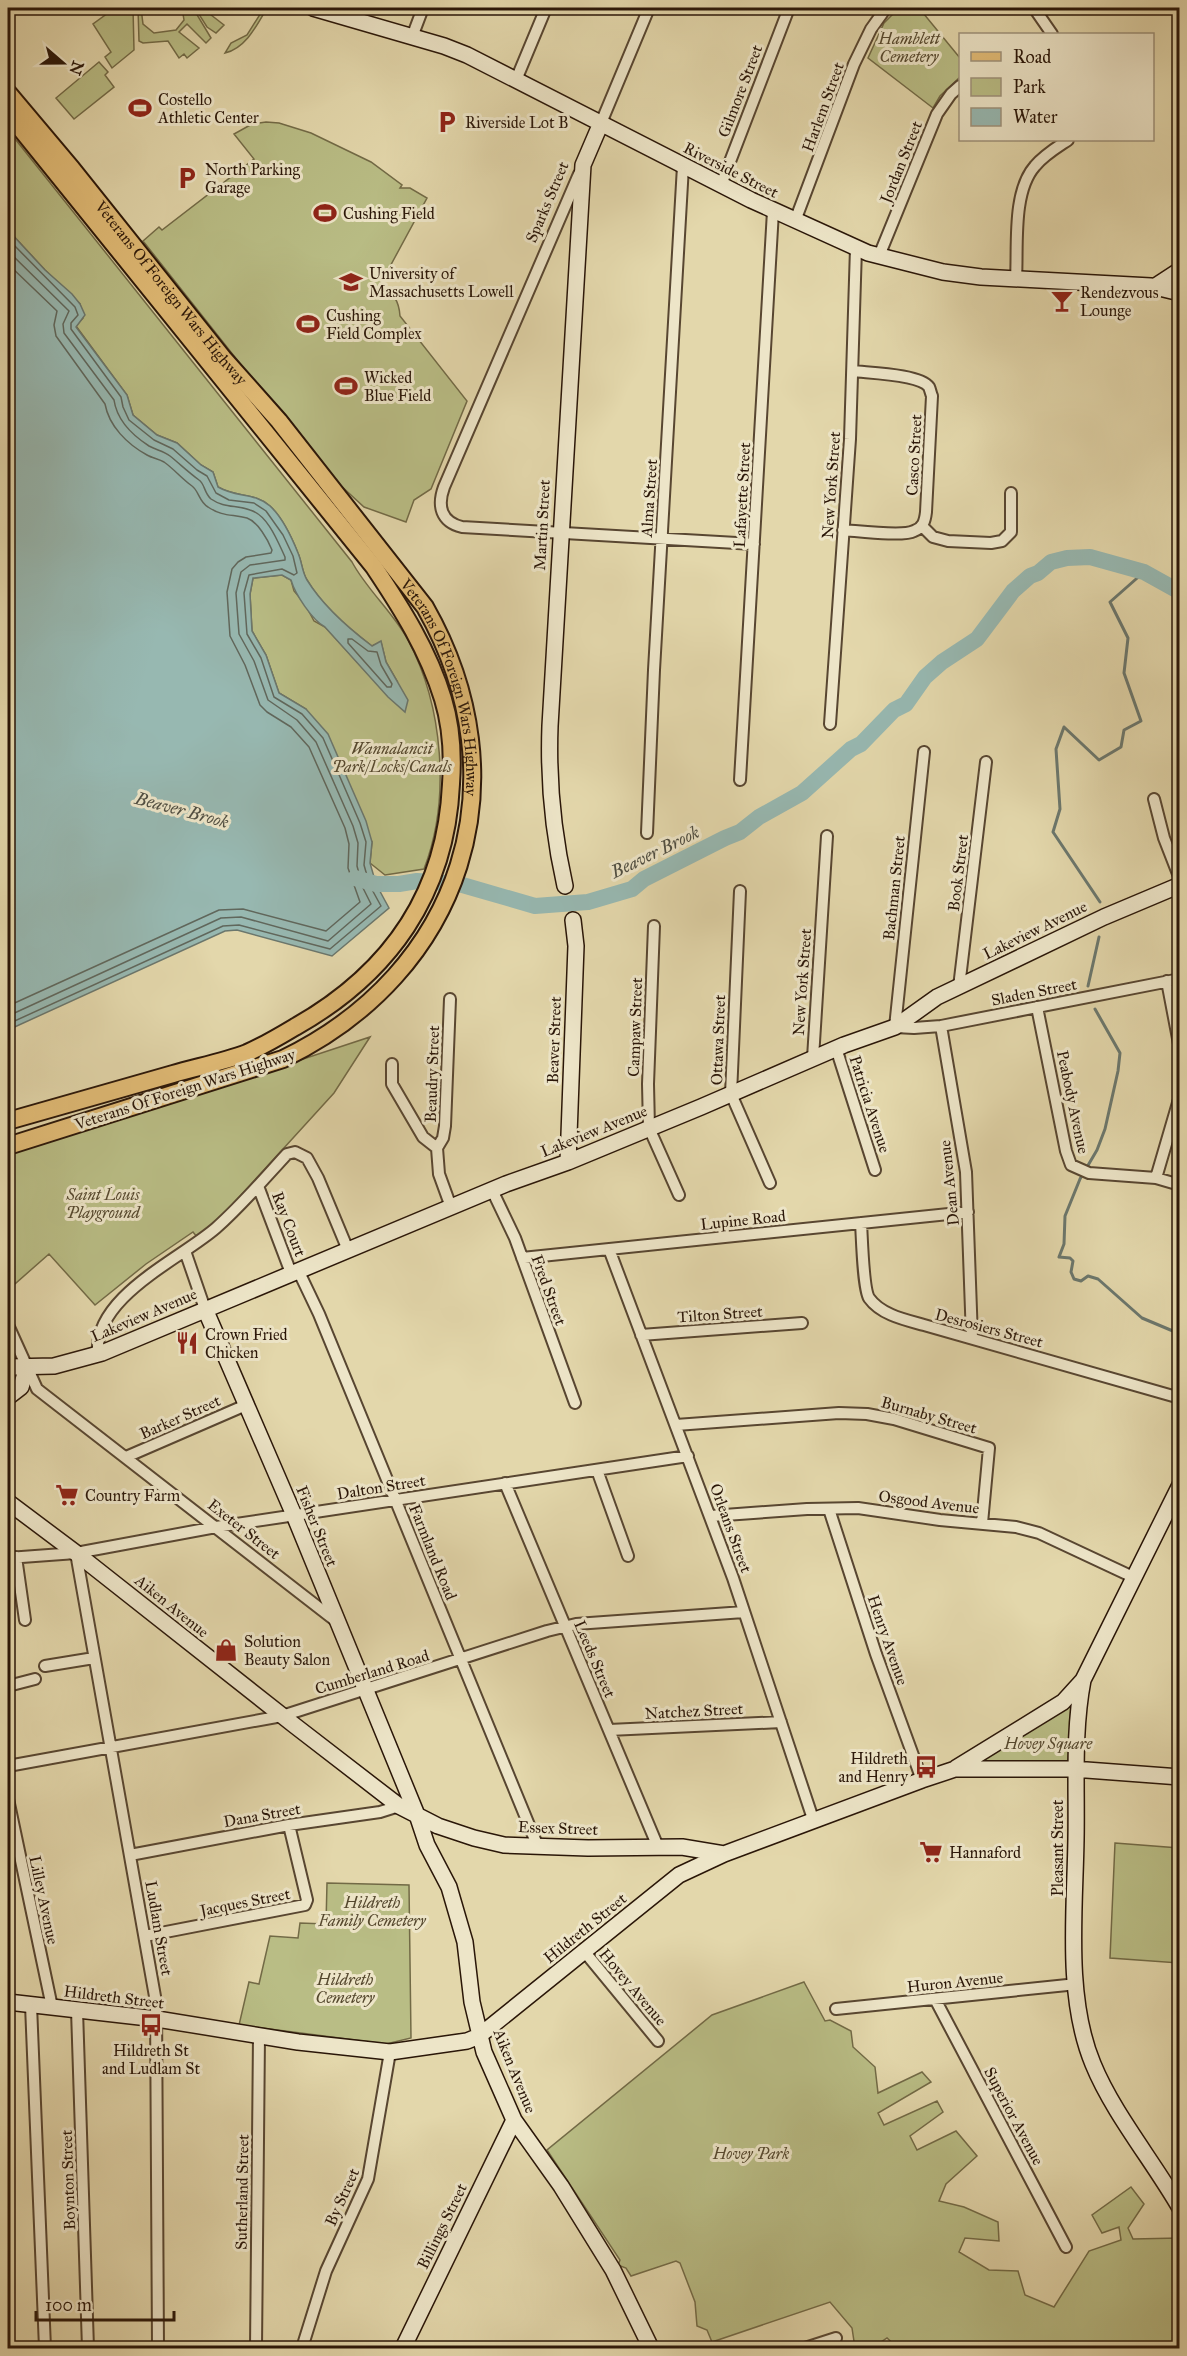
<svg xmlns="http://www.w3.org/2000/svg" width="1187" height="2356" viewBox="0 0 1187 2356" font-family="'IM FELL Great Primer',serif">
	<rect width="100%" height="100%" fill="#e3d7ab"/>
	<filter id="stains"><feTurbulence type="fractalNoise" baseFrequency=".00333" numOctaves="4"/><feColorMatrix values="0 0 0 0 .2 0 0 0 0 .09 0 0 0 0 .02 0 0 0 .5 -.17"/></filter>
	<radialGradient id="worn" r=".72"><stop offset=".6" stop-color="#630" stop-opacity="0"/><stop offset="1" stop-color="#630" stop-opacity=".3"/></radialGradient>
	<path fill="#b9bd85" stroke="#726a46" stroke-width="1.5" d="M115,8H133L134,50L112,68L105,57L111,52L93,24Z
		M138,8H141L143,24L154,33L176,30L184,20L182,8H193L211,38L206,43L187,24L179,32L199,48L187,58L184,54L179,58L168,41L143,43L139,41Z
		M195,8H202L224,25L216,33L207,27Z
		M264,8H267C257,25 246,48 225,53L231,43L247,35Z
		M899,8H919L960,58V77L940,96L933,108L868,58L884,23Z
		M99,62L108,72L105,75L114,87L74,119L56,98Z
		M266,122L279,123L311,133L371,162L402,185L400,188H410L427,198L380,285C393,293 399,300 400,316L467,401L431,489L414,500L406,522L364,507L326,472L143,241L159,227L162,230L254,159L234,134L252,124Z
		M8,130L352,562C367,590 393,612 408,640C443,706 451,799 424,869L385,875L370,863L372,842L306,709L279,693L266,655L252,631L250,594L253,578L282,575L291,580L294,591L305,604L314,621L325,627L371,677L397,681L386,662L381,642L372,646C347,627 323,607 307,580C302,572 302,562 298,553C292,538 282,517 270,506C254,492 237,498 218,487L213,472L201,465L177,443L157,435L133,415L127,395L76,326L83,318L80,304L45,270L8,230Z
		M370,1037L334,1093L221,1217L197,1237L193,1232L146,1264L95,1305L49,1254L8,1290V1154L158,1107Z
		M1071,1704L1068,1764L987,1761L984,1759Z
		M1115,1843L1179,1848V1963L1110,1958Z
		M327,1883L409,1885L411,2038L386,2044L239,2025L249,1982L259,1984L270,1936L298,1938L300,1923L326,1924Z
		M804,1982L825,2021L830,2020L851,2031L853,2047L875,2067L878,2093L922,2072L931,2082L878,2113L884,2125L937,2101L943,2112L910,2136L917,2150L956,2131L977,2156L946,2184L939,2201L964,2207L998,2222L999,2241L965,2238L959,2252L989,2270L1018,2271L1025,2295L1054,2307L1089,2251L1121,2240L1119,2227L1102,2233L1092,2215L1131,2187L1144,2204L1128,2228L1133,2239L1179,2238V2348H898L887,2338L872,2348H855L852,2328L830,2302L712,2342L707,2330L697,2326L695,2302L680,2263L676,2261L631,2276L626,2268L618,2265L620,2260L547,2150L712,2015Z
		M8,2223L13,2348H8Z"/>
	<path fill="#97b8b1" stroke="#6b776d" stroke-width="1.5" d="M8,230L45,270L72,294L80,304L85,315L76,327L127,395L133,415L157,435L177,443L201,465L213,472L218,487C237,498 254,492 270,506C282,517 292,538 298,553C302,562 302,572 307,580C323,606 347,627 372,646L381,641L386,662L408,700L405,712L388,697L325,627C312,620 295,594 291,580L282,575L253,578L250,594L252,631L266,655L279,693L306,709L328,734L366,821L372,842L370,863L376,884L389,908L332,956L237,930L225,931L8,1030Z"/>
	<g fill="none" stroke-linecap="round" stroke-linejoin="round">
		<path stroke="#60675c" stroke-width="1.5" d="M8,239L75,307L78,315L71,323V329L121,397L123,407L129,420L154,440L173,449L197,470L207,476L216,493L229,500L254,503L266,511L283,535L293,556L297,573L294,575L282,569L249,575L244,593L247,634L261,658L274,697L302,714L323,738L360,823L366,842L364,865L370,886L381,906L330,949L239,925L223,926L8,1024
			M8,251L69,311L63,324L64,333L114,400C117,421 132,435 149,446C156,450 164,451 170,456C180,464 188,472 199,480C205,484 204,493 211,499C224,508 236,505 250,510C268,515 278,542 285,557V560L250,565L241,572L236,593L239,634L254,661L268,700L297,720L316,742L353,826L358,843L357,866L363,888L371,904L328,941L241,917L221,918L8,1016
			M8,264L57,311L54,325L56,336L105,404C109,426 127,444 147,455C152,458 159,459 164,462C174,469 182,479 192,486C199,491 199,502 208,507C223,517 232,514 247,518C258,522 268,540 272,550L271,553L246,557L238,562L232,569L227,592L230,636L245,665L260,705L267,712L291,727L309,747L345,828L349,844L348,868L360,902L326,931L243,909L219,910L8,1006
			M348,639H352L368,651L377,652L381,665L392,684L391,687H387L348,643Z"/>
		<path stroke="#6b776d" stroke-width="3" d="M1100,902L1053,832L1060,809L1056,749L1064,727L1099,760L1121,747L1124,730L1141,721L1124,673L1128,638L1110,602L1144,572
			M1088,986L1099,937
			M1095,1009L1120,1053L1118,1071L1105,1129L1097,1150L1080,1179L1065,1216L1064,1244L1059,1257L1070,1258L1073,1261L1071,1272L1074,1279L1081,1281L1088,1276L1098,1279L1142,1318L1180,1334"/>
		<path stroke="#97b8b1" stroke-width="16" d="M355,878L376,884H399L417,881L459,884L535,906L588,902L632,889L644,879L725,838L740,832L759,817L802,793L851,749L861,744L894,710L906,704L925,677L942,662L977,639L1013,591L1030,576L1038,573L1051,562L1067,558L1090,557L1144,572L1180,592"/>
		<g stroke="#584631" stroke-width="14">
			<path id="street" d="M1034,8L1052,34
				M412,37L423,8
				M516,80L546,8
				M601,123L649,8
				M579,174L444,487C437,506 441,522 462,527L754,544
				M721,185L789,8
				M795,221L854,64L871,29L886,8
				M879,256L937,114L951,94L960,86
				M1016,279C1018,246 1012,192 1035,166C1044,155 1056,148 1068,140
				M922,526L933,537L948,541L991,543L1002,541L1011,532V493
				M843,530C858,531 903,537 914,531C923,528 925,521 926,512L932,396C931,394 930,389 929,387C920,374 868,373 853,371
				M830,724L850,439L856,248
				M924,752L895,1027L914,1028L941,1026L1180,979
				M740,780L773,211
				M1154,799L1164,838L1180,879
				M647,833L654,670L683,166
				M740,891L731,1094L770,1183
				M654,926L648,1084L649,1128L679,1195
				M1167,981L1180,1049
				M959,987L986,762
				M1037,1007L1066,1151L1071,1165L1089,1173L1156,1178L1180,1185
				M941,1026L966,1172L972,1338
				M836,1048L875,1170
				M813,1058L827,836
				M392,1064V1084L423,1137L437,1148L439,1174L451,1207
				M437,1148L443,1138L445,1126L450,999
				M1156,1178L1180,1096
				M258,1186L291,1273
				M492,1190L515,1238L575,1403
				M861,1223C862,1237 863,1288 869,1298C881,1315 906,1320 924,1325L1180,1398
				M609,1249L733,1578L814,1822
				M185,1251L205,1309
				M522,1258L968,1212
				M298,1270L319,1314L538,1847
				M8,1325L37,1389L336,1621
				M641,1335L802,1323
				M98,1354C93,1297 179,1260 216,1228C242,1205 264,1179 287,1154L295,1152L307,1158L318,1178L348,1250
				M676,1425L839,1413L867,1414L894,1419L989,1448L982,1523
				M126,1457L246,1405
				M597,1470L628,1556
				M505,1483L658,1847
				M829,1509L876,1654L922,1780
				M711,1516L807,1509L858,1508L940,1520L1016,1527L1039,1533L1133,1577
				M76,1553L156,2002L158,2348
				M16,1557L25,1620
				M8,1558L76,1553L216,1527L688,1456
				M45,1666L94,1658
				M8,1686L35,1679
				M609,1730L781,1722
				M8,1766L282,1716L547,1631L576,1624L744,1612
				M8,1799L52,2007
				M130,1855L289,1825L380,1812L399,1806
				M145,1936L305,1905L307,1900L289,1825
				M584,1951L658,2041
				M935,1999L1066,2247
				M31,2005L45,2348
				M836,2009L1077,1984
				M77,2010L88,2348
				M256,2348L259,2036
				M302,2348L326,2271L368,2179L390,2052
				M805,2348L836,2338"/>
		</g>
		<g stroke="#2a1608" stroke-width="18">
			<path id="secondary" d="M313,8L444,46L467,55L751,200L868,253L943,272L981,277L1151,286L1180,293
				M1154,287L1180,270
				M565,886C553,833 548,780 550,726L583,165L601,123
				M568,1162L576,946L573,920
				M205,1309L294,1515L417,1815L427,1845L449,1887L465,1942L472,2002L484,2052L514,2120L561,2186L613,2270L651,2348
				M8,1367L54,1366L102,1353L506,1184L568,1162L701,1107L844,1045L895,1027L937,997L1104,917L1180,885
				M8,1397L21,1387L27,1367
				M1180,1485L1083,1680C1073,1732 1077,1786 1076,1839C1075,1910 1065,1997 1093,2064C1113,2113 1153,2161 1180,2208
				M8,1502L76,1553L294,1725L399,1806L438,1826L474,1838L504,1845L588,1848L682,1847L724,1854
				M956,1768L1063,1702L1083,1680
				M8,2002L157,2019L298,2042L390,2052L467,2041L479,2036L679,1875L724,1854L922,1780L955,1769H1073L1180,1777
				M403,2348L514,2120"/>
		</g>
		<g stroke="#2a1608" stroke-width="20">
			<g id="primary">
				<path id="s1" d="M8,93L72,169L223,358L279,421L425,607C524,781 463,972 283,1059L8,1146"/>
				<path d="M8,113L374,567C402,609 428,650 443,699C451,725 453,756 451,784C446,894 389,974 295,1027C280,1036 263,1046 247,1053C223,1062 197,1067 173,1074C118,1090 63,1105 8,1121"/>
			</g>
		</g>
		<use href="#street" stroke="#ede5c8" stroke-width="10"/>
		<use href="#secondary" stroke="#ede5c8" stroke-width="15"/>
		<use href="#primary" stroke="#e2bc76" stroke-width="16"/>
	</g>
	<defs>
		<g id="stadium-bare" transform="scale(1.8)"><path d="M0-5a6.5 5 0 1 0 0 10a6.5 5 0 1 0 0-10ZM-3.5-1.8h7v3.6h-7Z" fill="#8f2418" stroke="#ede5c8" stroke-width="2.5" paint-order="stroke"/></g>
		<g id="parking-bare" transform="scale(1.8)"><path d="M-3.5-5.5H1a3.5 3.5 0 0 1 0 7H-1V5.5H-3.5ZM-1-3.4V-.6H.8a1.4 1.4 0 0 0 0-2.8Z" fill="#8f2418" stroke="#ede5c8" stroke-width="2.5" paint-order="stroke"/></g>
		<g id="university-bare" transform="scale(1.8)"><path d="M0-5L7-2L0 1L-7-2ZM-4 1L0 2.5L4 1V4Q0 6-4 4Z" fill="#8f2418" stroke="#ede5c8" stroke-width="2.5" paint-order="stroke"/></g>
		<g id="bar-bare" transform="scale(1.8)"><path d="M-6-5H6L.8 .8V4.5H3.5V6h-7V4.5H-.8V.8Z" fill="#8f2418" stroke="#ede5c8" stroke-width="2.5" paint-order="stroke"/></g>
		<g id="restaurant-bare" transform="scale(1.8)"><path d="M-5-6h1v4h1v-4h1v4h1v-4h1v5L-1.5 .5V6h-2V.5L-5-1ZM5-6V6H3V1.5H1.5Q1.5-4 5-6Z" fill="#8f2418" stroke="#ede5c8" stroke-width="2.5" paint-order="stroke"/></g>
		<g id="supermarket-bare" transform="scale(1.8)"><path d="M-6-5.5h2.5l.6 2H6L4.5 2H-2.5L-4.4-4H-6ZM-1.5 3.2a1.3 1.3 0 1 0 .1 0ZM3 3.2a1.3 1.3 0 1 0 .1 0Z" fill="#8f2418" stroke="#ede5c8" stroke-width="2.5" paint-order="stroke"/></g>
		<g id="shop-bare" transform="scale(1.8)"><path d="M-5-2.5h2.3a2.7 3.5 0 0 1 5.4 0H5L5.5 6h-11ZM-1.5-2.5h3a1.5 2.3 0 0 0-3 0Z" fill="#8f2418" stroke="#ede5c8" stroke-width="2.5" paint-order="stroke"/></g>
		<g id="bus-bare" transform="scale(1.8)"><path d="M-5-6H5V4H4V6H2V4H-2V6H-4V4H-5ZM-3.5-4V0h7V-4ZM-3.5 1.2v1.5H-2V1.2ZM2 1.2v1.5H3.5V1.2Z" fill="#8f2418" stroke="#ede5c8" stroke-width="2.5" paint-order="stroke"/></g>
	</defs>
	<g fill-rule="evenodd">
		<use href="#stadium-bare" x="140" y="108"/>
		<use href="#parking-bare" x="447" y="122"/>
		<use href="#parking-bare" x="187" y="178"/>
		<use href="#stadium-bare" x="325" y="213"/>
		<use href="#university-bare" x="351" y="282"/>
		<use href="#bar-bare" x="1062" y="301"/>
		<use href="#stadium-bare" x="308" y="324"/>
		<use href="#stadium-bare" x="346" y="386"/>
		<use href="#restaurant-bare" x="187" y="1343"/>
		<use href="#supermarket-bare" x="67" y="1495"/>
		<use href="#shop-bare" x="226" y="1650"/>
		<use href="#bus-bare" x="926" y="1767"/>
		<use href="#supermarket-bare" x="931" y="1852"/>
		<use href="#bus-bare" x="151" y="2025"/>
	</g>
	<g text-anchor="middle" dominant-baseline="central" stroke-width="6" stroke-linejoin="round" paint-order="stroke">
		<g font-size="16" font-style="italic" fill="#55482e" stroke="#ede5c8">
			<text x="909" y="38">Hamblett<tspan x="909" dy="18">Cemetery</tspan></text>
			<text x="392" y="748">Wannalancit<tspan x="392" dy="18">Park/Locks/Canals</tspan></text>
			<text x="103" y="1194">Saint Louis<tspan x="103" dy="18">Playground</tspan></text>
			<text x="1048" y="1743">Hovey Square</text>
			<text x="372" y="1902">Hildreth<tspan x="372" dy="18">Family Cemetery</tspan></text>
			<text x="345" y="1979">Hildreth<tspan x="345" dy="18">Cemetery</tspan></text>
			<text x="751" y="2153">Hovey Park</text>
		</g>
		<g font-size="16" fill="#2a1608" stroke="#ede5c8">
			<text transform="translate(740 91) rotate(-69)">Gilmore Street</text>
			<text transform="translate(823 107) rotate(-70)">Harlem Street</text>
			<text transform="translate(901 162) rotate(-68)">Jordan Street</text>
			<text transform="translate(731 170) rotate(27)">Riverside Street</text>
			<text transform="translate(547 202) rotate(-67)">Sparks Street</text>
			<text stroke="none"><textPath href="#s1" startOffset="258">Veterans Of Foreign Wars Highway</textPath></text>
			<text transform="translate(914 455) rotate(-87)">Casco Street</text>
			<text transform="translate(831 485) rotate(-86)">New York Street</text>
			<text transform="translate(742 495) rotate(-87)">Lafayette Street</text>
			<text transform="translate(649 498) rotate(-86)">Alma Street</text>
			<text transform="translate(542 525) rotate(-87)">Martin Street</text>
			<text stroke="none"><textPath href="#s1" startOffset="744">Veterans Of Foreign Wars Highway</textPath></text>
			<text transform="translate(958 873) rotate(-83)">Book Street</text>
			<text transform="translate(894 888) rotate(-84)">Bachman Street</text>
			<text transform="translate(1035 930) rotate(-26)">Lakeview Avenue</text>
			<text transform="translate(802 982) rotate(-86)">New York Street</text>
			<text transform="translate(1034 992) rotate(-11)">Sladen Street</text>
			<text transform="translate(635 1027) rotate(-88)">Campaw Street</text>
			<text transform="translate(554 1040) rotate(-88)">Beaver Street</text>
			<text transform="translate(718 1040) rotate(-88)">Ottawa Street</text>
			<text transform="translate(432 1074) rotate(-88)">Beaudry Street</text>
			<text transform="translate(185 1089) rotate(-18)">Veterans Of Foreign Wars Highway</text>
			<text transform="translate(1073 1102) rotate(78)">Peabody Avenue</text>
			<text transform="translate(870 1104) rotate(72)">Patricia Avenue</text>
			<text transform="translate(594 1131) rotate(-22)">Lakeview Avenue</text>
			<text transform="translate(949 1183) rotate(-96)">Dean Avenue</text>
			<text transform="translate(743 1220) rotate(-6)">Lupine Road</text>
			<text transform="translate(289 1224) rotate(69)">Ray Court</text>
			<text transform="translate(549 1290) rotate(70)">Fred Street</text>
			<text transform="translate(720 1314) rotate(-4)">Tilton Street</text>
			<text transform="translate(144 1315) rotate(-23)">Lakeview Avenue</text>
			<text transform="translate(989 1328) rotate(15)">Desrosiers Street</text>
			<text transform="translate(929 1415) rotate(16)">Burnaby Street</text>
			<text transform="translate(180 1417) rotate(-24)">Barker Street</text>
			<text transform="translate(381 1487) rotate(-9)">Dalton Street</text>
			<text transform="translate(929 1502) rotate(7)">Osgood Avenue</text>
			<text transform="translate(317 1526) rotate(68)">Fisher Street</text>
			<text transform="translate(731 1528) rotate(70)">Orleans Street</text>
			<text transform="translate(244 1529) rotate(38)">Exeter Street</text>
			<text transform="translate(433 1552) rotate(68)">Farmland Road</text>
			<text transform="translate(172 1606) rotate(39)">Aiken Avenue</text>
			<text transform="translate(888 1640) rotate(71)">Henry Avenue</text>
			<text transform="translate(595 1659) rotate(67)">Leeds Street</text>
			<text transform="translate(372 1672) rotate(-17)">Cumberland Road</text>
			<text transform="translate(694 1711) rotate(-3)">Natchez Street</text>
			<text transform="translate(262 1815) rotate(-10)">Dana Street</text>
			<text transform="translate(558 1828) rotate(2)">Essex Street</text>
			<text transform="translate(1057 1848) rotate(-90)">Pleasant Street</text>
			<text transform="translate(44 1900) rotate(78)">Lilley Avenue</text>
			<text transform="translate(245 1902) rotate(-11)">Jacques Street</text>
			<text transform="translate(159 1928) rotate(80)">Ludlam Street</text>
			<text transform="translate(585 1928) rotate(-39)">Hildreth Street</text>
			<text transform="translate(955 1982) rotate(-6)">Huron Avenue</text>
			<text transform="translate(633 1987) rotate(50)">Hovey Avenue</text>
			<text transform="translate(114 1997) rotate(7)">Hildreth Street</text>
			<text transform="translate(515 2071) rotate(68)">Aiken Avenue</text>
			<text transform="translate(1014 2116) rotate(62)">Superior Avenue</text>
			<text transform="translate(68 2180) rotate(-92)">Boynton Street</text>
			<text transform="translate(242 2192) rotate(-89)">Sutherland Street</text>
			<text transform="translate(342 2197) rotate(-66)">By Street</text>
			<text transform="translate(442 2226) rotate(-64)">Billings Street</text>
		</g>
		<g font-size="16" fill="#2a1608" stroke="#ede5c8" text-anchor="start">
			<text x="158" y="99">Costello<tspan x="158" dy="18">Athletic Center</tspan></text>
			<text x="465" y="122">Riverside Lot B</text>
			<text x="205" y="169">North Parking<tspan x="205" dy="18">Garage</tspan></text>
			<text x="343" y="213">Cushing Field</text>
			<text x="369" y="273">University of<tspan x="369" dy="18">Massachusetts Lowell</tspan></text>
			<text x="1080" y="292">Rendezvous<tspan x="1080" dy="18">Lounge</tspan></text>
			<text x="326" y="315">Cushing<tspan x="326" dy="18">Field Complex</tspan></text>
			<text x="364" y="377">Wicked<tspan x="364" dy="18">Blue Field</tspan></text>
			<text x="205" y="1334">Crown Fried<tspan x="205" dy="18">Chicken</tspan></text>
			<text x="85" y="1495">Country Farm</text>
			<text x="244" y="1641">Solution<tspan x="244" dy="18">Beauty Salon</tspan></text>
			<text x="908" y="1758" text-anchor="end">Hildreth<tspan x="908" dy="18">and Henry</tspan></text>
			<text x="949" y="1852">Hannaford</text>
			<text x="151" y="2050" text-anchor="middle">Hildreth St<tspan x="151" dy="18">and Ludlam St</tspan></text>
		</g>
		<g font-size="18" font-style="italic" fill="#504f43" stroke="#ede5c8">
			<text transform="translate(182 810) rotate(15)">Beaver Brook</text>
			<text transform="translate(655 852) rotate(-26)">Beaver Brook</text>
		</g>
	</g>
	<rect width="1187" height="2356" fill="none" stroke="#e3d7ab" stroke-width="30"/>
	<rect x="9" y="9" width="1169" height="2338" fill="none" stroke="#2a1608" stroke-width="3"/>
	<rect x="15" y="15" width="1157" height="2326" fill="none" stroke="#2a1608" stroke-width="1.5"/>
	<rect x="959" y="33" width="195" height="108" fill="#ede5c8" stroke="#9f927b" stroke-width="1.5"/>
	<rect x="971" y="52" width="30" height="9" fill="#e2bc76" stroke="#9f927b" stroke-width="1.5"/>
	<text x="1013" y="63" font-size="18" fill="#2a1608">Road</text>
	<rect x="971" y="78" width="30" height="18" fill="#b9bd85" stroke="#9f927b" stroke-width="1.5"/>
	<text x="1013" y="93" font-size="18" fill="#2a1608">Park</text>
	<rect x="971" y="108" width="30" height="18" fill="#97b8b1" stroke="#9f927b" stroke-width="1.5"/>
	<text x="1013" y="123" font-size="18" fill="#2a1608">Water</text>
	<g transform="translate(63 63) rotate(110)" stroke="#ede5c8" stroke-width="4.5" paint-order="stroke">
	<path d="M0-4.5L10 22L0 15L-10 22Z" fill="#2a1608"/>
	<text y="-9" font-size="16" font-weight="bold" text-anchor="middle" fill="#2a1608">N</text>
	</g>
	<path d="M36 2311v9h138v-9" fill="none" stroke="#2a1608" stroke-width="3"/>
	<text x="45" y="2311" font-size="18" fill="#2a1608" stroke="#ede5c8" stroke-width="4.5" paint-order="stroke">100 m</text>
	<rect width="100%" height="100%" filter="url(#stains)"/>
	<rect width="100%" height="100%" fill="url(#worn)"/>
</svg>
